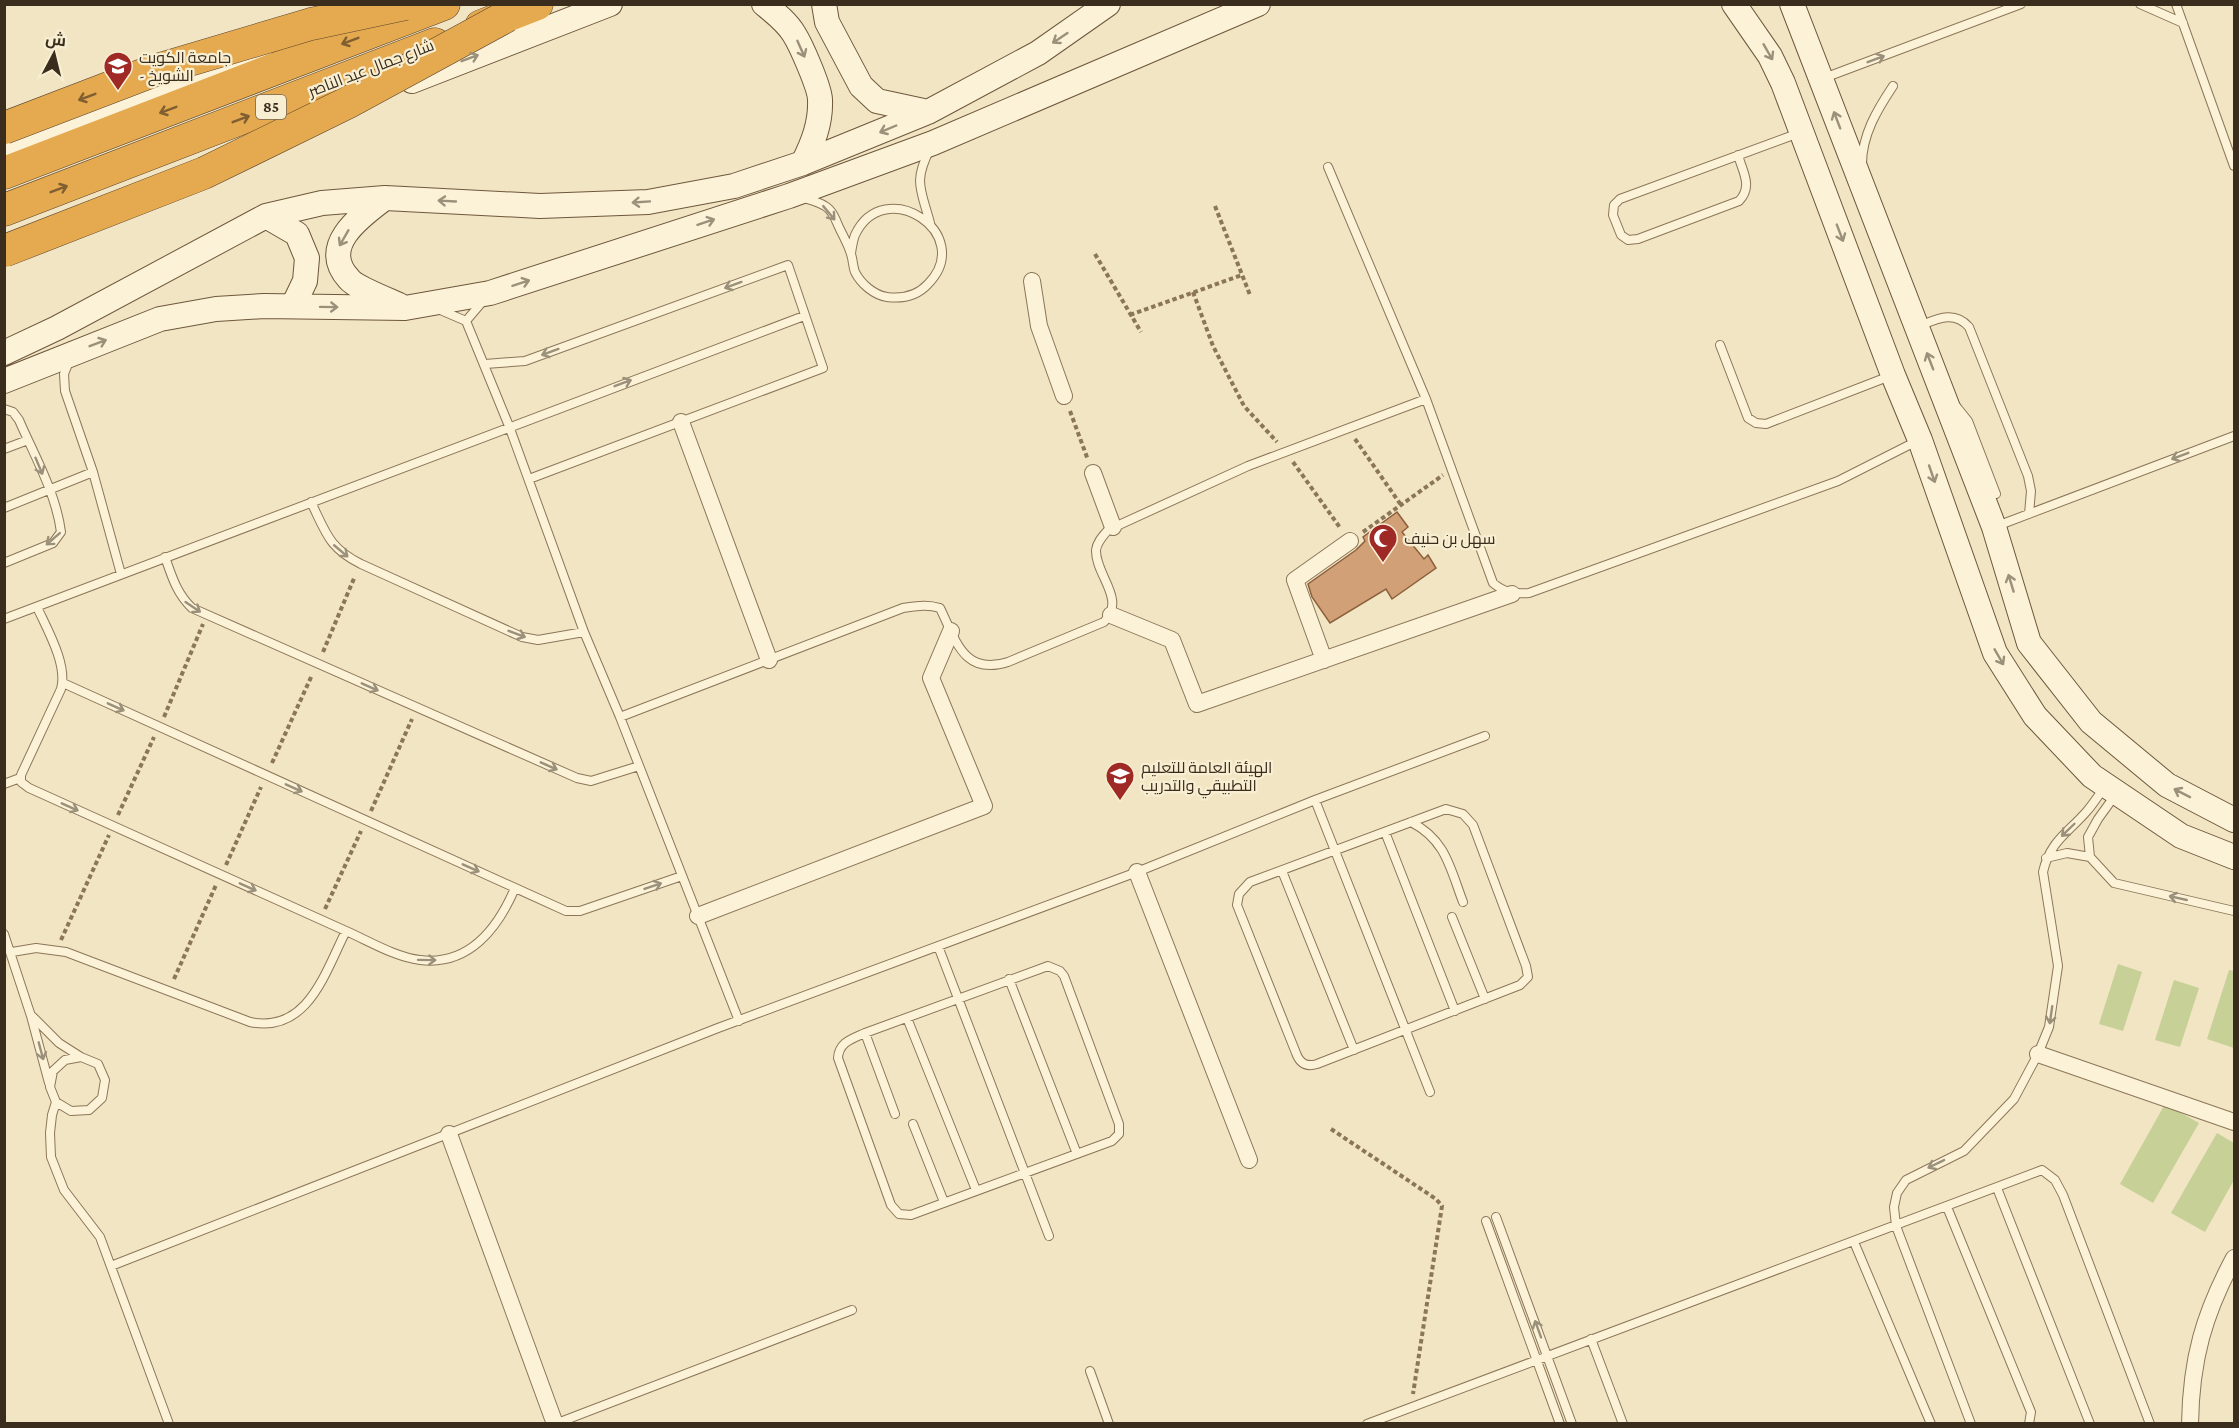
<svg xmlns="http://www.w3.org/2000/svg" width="2239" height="1428" viewBox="0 0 2239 1428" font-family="'Crimson Pro',Cairo,serif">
	<rect width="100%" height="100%" fill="#f1e5c3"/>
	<path fill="#c7d096" d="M2118,964L2142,972L2123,1031L2099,1024Z
		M2229,970L2234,971V1048L2207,1039Z
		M2174,980L2199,988L2180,1047L2155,1040Z
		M2165,1104L2199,1123L2153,1203L2120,1184Z
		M2217,1133L2234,1143V1180L2205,1232L2171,1213Z"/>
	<path fill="#d1a077" stroke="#8d603d" stroke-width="1.5" d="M1397,512L1408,527L1402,532L1424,559L1428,555L1436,568L1392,599L1386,589L1330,623L1312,597L1308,584L1356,550L1365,541L1363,537Z"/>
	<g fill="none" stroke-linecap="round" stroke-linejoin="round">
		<g stroke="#8c7659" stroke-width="10">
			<path id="lane" d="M2140,4L2183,23
				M2176,4L2234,166
				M1824,78L2021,4
				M1738,155C1743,173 1753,186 1739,201L1638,239L1628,240L1621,235L1613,215L1614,205L1620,199L1799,133
				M1862,164C1862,135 1877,110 1893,86
				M1328,167L1426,399L1493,583C1505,593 1514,594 1529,593L1838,481L1917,441
				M804,198C811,200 819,202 825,206C832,210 835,218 838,225C842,234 848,244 851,254C853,260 853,267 855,272C861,284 874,295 887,297C903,299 917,296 928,284C977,234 884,173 855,235C853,240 852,247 851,253
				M930,223C921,189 913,182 930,149
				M438,309L466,321L509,426L584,632L620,717L739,1021
				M466,321L483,301
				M1919,326C1937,319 1954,310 1969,327L2028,476L2031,491L2029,514
				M1720,345L1748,418L1756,423L1766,424L1890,376
				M70,359L64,374L65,391L93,472L121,574
				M485,364L525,361L788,265L823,368L529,479
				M1956,406L1968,421L1996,494
				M4,409L13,412L19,420C34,455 56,493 61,532L53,543L4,563
				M4,449L28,440
				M311,502C326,533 329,548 361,564L522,637L538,640L584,632
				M4,508L93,472
				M1997,526L2234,436
				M165,557C172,577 177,594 192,608L577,778L591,781L639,766
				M37,607C47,629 68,665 61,689L21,775V782L29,788L346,931C369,941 395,957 420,960C469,966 498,928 515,888
				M4,619L804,316
				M63,683L566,911H580L682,876
				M620,717L903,608C917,606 927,604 940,608C956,641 964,676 1008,662L1104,622C1127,599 1095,575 1096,550C1097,542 1103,536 1108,530L1248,466L1426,399
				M4,784L20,778
				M2116,794L2098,819L2088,837L2090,857L2114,883L2234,911
				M1315,800L1430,1092
				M1446,809L1463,814L1473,825L1526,966L1528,977L1520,985L1317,1064C1307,1067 1300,1064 1296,1053L1237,905L1239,894L1250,882Z
				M1411,822C1446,840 1450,868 1463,902
				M1385,832L1455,1011
				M2046,858L2067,853L2090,857
				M1282,871L1354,1050
				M1452,917L1485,999
				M4,934L31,1016L49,1083
				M938,946L1049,1236
				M12,952L36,948L66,952L250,1022C308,1034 325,972 346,931
				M1048,966L1060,971L1064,976L1119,1124V1134L1112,1141L911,1215L899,1214L891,1205L838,1058C839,1042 852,1039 865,1033Z
				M1009,979L1077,1154
				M33,1017L59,1043L81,1057
				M907,1018L976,1190
				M865,1033L895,1114
				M56,1102L71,1111L89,1110L102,1098L105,1080L98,1064L81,1057L65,1060L53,1071L50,1087L56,1102L52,1115L50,1133L51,1157L64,1190L100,1237L169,1424
				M913,1124L944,1202
				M1997,1188L2090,1424
				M1947,1207L2031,1412L2029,1424
				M1496,1217L1572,1424
				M1486,1221L1560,1424
				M1854,1242L1931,1424
				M111,1266L718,1028L1137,872L1315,800L1485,736
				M1591,1339L1623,1424
				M1090,1371L1109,1424
				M555,1424L852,1310
				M1367,1424L2042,1170L2055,1180L2063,1195L2150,1424
				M1971,1424L1896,1226L1894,1207L1897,1193L1906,1180L1964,1151L2014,1099L2038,1054L2049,1027L2058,966L2043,872C2050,841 2068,833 2087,811C2093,804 2098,796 2104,788"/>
		</g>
		<g stroke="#8c7659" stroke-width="18">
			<path id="street" d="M1032,281L1039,326L1064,396
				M681,422L769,660
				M1093,473L1113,527
				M1111,615L1172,640L1197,704L1512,594
				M1324,660L1295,580L1350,541
				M1137,872L1249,1160
				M698,916L984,806L931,678L951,631
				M2038,1054L2234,1122
				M449,1134L555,1424
				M2190,1424C2191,1359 2204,1314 2234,1258"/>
		</g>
		<g stroke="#6e573c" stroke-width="26">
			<path id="secondary" d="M764,4C775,13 787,22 794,34C801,45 820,88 820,100C821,123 813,143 803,163
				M824,4L827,22L861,86L877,101L928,112
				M1734,4L1770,56L1783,83L1893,375L1920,440L1995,653L2035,716L2092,776L2181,836L2234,857
				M1792,4L1994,527L2029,643L2091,722L2167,785L2234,820
				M412,81L610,4
				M4,151L259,54
				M385,198C361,216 318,246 349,279C355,287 388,300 399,305
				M266,216L297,234L307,258L305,281L293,306
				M4,353L57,328L266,216L322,203L385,198L540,206L648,202L734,186L803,163L928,112L1038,53L1108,4
				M4,381L160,319L216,309L264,306L405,308L490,293L789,196L933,143L1258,4"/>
		</g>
		<g stroke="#5a442d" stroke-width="33">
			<path id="highway" d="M481,26L537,4
				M4,173L444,4
				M4,210L435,44"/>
		</g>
		<path stroke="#8c7659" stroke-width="4" stroke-dasharray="4.5 3" stroke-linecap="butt" d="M1215,206L1250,295
			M1095,254L1141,332
			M1193,292L1213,346L1244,406L1277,442
			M1130,315L1242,275
			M1070,411L1088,460
			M1355,439L1401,505
			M1293,462L1341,529
			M1363,532L1443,475
			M323,652L355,576
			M164,717L203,624
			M272,763L312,675
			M371,811L412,719
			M118,815L154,737
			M226,865L261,787
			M325,909L361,831
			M61,940L109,835
			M174,979L216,885
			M1331,1129L1436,1199L1442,1206L1413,1394"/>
		<use href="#lane" stroke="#fbf2d7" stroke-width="8"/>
		<use href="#street" stroke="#fbf2d7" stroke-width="16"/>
		<use href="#secondary" stroke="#fbf2d7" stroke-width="24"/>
		<use href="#highway" stroke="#e5a94f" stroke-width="32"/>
		<g stroke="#5a442d" stroke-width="33" stroke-linecap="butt">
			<path id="highway-bridge" d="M4,128L153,71L311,24L405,4
				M4,251L204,173L347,103L507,16"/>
		</g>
		<use href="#highway-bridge" stroke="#e5a94f" stroke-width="32"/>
	</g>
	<defs><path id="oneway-shaft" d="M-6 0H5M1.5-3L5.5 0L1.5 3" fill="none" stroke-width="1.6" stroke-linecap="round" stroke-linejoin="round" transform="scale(1.5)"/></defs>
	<g stroke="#9b907a">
		<use href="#oneway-shaft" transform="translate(1060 38) rotate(146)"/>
		<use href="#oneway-shaft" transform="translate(801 49) rotate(66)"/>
		<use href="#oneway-shaft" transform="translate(1768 52) rotate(60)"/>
		<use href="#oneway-shaft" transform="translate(470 58) rotate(-21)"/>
		<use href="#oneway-shaft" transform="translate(1876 59) rotate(-21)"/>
		<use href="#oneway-shaft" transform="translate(1837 120) rotate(-111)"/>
		<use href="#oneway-shaft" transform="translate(888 129) rotate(157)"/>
		<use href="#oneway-shaft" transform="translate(447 201) rotate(-177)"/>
		<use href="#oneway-shaft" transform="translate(641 202) rotate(176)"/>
		<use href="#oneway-shaft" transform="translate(829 213) rotate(50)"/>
		<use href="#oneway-shaft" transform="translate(706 222) rotate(-18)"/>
		<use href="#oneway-shaft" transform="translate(1840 233) rotate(69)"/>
		<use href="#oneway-shaft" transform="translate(344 238) rotate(120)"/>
		<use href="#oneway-shaft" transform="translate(521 283) rotate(-18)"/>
		<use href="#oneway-shaft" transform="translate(733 285) rotate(160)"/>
		<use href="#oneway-shaft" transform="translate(329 307) rotate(1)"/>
		<use href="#oneway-shaft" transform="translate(98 343) rotate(-21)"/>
		<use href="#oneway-shaft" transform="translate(550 352) rotate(160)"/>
		<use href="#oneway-shaft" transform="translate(1930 361) rotate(-111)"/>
		<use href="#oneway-shaft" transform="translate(623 383) rotate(-21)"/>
		<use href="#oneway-shaft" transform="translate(2180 456) rotate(159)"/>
		<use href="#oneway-shaft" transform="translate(39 466) rotate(67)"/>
		<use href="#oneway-shaft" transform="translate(1932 474) rotate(71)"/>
		<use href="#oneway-shaft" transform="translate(53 539) rotate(139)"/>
		<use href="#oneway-shaft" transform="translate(341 551) rotate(40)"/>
		<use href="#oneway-shaft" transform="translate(2011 583) rotate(-107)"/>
		<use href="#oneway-shaft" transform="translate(193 607) rotate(34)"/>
		<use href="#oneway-shaft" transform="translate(517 634) rotate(21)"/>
		<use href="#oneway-shaft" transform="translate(1999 657) rotate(60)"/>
		<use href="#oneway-shaft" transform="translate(370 687) rotate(24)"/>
		<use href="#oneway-shaft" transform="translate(116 707) rotate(24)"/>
		<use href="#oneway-shaft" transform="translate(549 766) rotate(24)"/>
		<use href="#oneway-shaft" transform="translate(294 788) rotate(24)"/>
		<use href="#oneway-shaft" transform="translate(2182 793) rotate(-153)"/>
		<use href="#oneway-shaft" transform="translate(70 807) rotate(24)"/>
		<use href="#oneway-shaft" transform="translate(2068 830) rotate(136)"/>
		<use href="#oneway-shaft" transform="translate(471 868) rotate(24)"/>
		<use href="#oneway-shaft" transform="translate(653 886) rotate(-19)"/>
		<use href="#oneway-shaft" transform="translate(248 887) rotate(24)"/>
		<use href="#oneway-shaft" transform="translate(2178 898) rotate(-167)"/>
		<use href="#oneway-shaft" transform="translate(427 960) rotate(1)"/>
		<use href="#oneway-shaft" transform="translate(2051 1015) rotate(98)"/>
		<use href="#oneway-shaft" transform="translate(41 1051) rotate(75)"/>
		<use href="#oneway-shaft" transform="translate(1936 1164) rotate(154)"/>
		<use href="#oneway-shaft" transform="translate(1538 1329) rotate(-110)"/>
	</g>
	<g stroke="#7f5f32">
		<use href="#oneway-shaft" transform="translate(350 41) rotate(159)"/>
		<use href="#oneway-shaft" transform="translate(87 97) rotate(159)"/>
		<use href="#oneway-shaft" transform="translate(168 110) rotate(159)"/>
		<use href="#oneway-shaft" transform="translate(241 119) rotate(-21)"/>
		<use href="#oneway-shaft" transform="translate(59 189) rotate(-21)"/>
	</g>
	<defs>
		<g id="university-pin" transform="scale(1.5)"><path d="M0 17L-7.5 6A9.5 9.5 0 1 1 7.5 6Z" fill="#9f2925" stroke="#f8efd3"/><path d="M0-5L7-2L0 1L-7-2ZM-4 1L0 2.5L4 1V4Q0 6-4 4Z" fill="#fff"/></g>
		<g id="mosque-pin" transform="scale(1.5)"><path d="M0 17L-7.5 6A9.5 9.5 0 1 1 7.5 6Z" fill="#9f2925" stroke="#f8efd3"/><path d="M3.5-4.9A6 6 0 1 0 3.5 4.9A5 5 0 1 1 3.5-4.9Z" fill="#fff"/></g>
	</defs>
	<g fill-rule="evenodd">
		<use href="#university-pin" x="118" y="66"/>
		<use href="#mosque-pin" x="1383" y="538"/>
		<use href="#university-pin" x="1120" y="776"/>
	</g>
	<g text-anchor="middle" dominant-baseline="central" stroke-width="4.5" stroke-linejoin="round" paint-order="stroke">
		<rect fill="#f8efd3" stroke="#746754" stroke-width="1.5" x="256" y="95" width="30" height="24" rx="4.5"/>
		<g font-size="15" font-weight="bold" fill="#3b2d1e">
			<text x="271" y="107">85</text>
		</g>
		<g font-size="16" fill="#3b2d1e" stroke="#f8efd3" text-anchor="start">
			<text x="139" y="57">جامعة الكويت<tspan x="139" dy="18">- الشويخ</tspan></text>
			<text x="1404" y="538">سهل بن حنيف</text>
			<text x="1141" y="767">الهيئة العامة للتعليم<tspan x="1141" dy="18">التطبيقي والتدريب</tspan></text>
		</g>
		<g font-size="16" fill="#3b2d1e" stroke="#f8efd3">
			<text transform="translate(371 68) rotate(-21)">شارع جمال عبد الناصر</text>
		</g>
	</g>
	<rect width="2239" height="1428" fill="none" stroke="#3b2d1e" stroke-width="12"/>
	<g transform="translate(54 54) rotate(7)" stroke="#f8efd3" stroke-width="4.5" paint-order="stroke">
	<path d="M0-4.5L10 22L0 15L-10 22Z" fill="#3b2d1e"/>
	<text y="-9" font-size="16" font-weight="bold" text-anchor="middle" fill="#3b2d1e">ش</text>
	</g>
</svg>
